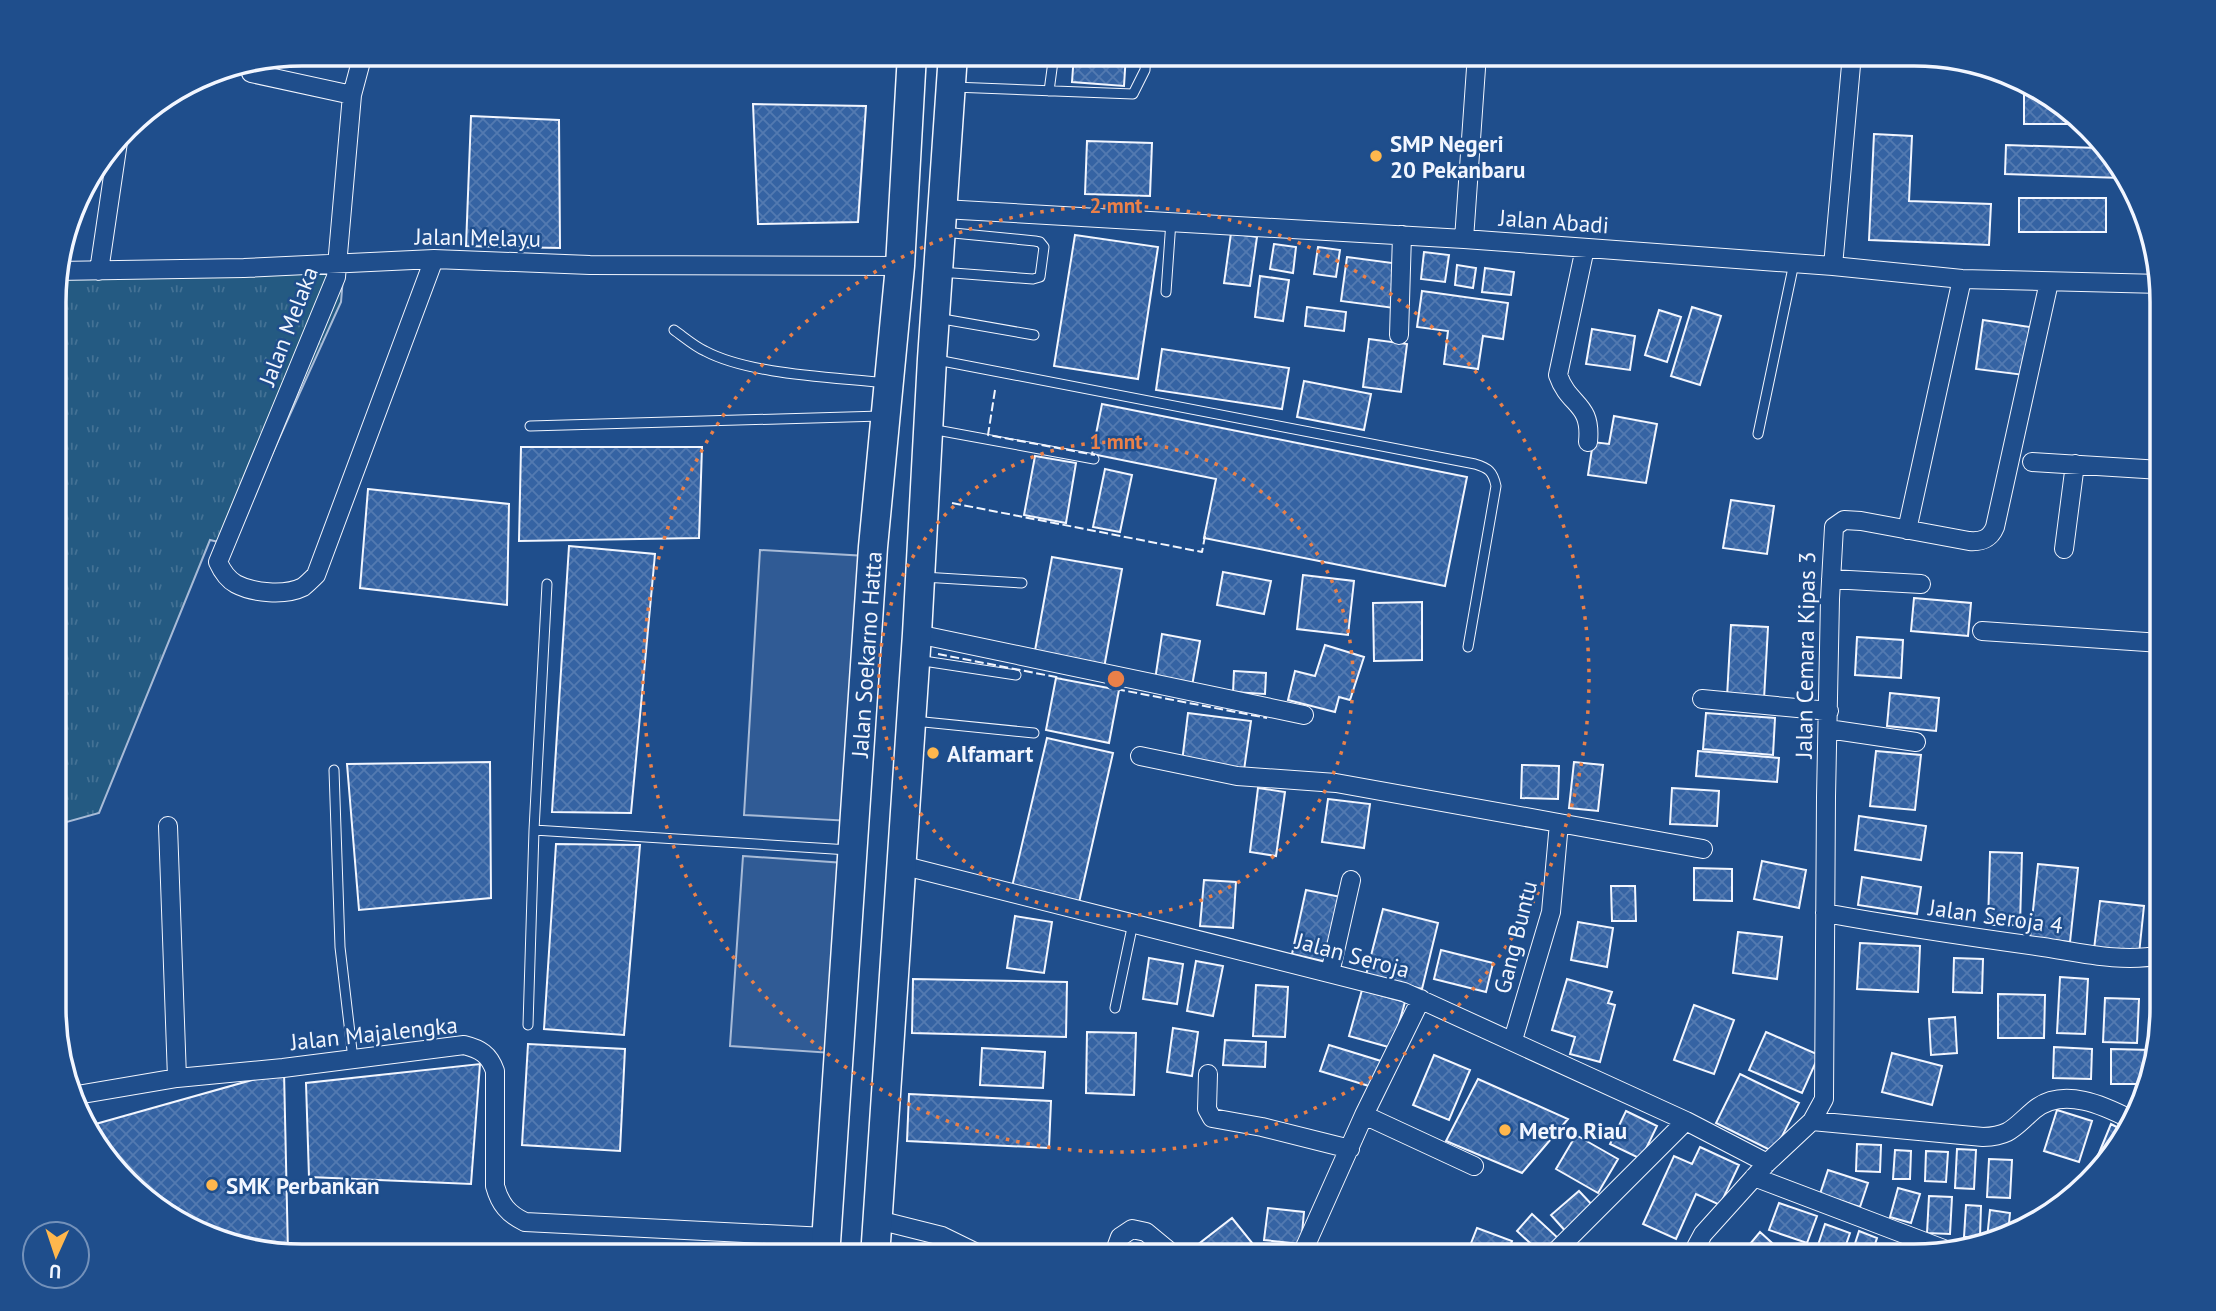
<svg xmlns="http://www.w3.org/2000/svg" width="2216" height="1311" viewBox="0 0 2216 1311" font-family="'PT Sans',sans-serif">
	<defs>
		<pattern id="grass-tufts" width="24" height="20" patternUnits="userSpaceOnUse" patternTransform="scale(1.75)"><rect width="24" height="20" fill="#245a82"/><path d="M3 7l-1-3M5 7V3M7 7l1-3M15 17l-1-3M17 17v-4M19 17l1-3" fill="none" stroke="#447295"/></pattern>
		<pattern id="building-cross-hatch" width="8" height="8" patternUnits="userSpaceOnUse" patternTransform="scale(1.75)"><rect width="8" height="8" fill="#3563a3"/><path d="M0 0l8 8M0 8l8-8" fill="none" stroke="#537ab1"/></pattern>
	</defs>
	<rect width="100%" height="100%" fill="#1f4e8c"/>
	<path fill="url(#grass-tufts)" stroke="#a8bbd7" stroke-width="2" d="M344,265L341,302L231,545L210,540L99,813L56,825V278Z"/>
	<path fill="#305b95" stroke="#a8bbd7" stroke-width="2" d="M760,550L867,556L851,821L744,815Z
		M743,856L845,863L832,1053L730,1046Z"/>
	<path fill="url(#building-cross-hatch)" stroke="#f2f6ff" stroke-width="2" d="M1074,54H1126L1124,86L1072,82Z
		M2024,94H2045L2075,124H2024Z
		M753,104L866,106L858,222L758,224Z
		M471,116L559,120L560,248L466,246Z
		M1874,134L1912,136L1909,201L1991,204L1989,245L1869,240Z
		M1087,141L1152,143L1150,196L1085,194Z
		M2006,145L2098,148L2121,171V178L2005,174Z
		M2019,198H2106V232H2019Z
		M1231,233L1257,237L1250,286L1224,283Z
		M1075,235L1158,247L1138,379L1054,366Z
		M1274,244L1296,247L1293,273L1270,269Z
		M1318,247L1340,250L1336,277L1314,274Z
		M1424,252L1449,255L1445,282L1421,279Z
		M1347,257L1400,264L1394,308L1341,301Z
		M1457,265L1476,268L1473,288L1455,285Z
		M1485,268L1514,272L1511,295L1482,292Z
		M1260,276L1289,280L1283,321L1255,317Z
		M1422,291L1508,303L1503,339L1483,336L1478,369L1444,364L1448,331L1417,327Z
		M1307,307L1346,312L1344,331L1305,326Z
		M1692,307L1721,316L1700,385L1671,376Z
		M1659,310L1681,317L1667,362L1645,355Z
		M1983,320L2030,327L2024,375L1976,369Z
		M1592,329L1635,336L1630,370L1586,364Z
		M1369,339L1407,344L1401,392L1363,387Z
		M1162,349L1289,368L1282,409L1156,390Z
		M1304,381L1371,394L1364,430L1297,417Z
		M1102,404L1467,477L1445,586L1204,538L1216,479L1092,454Z
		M1614,416L1657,424L1646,483L1588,475L1593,442L1609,444Z
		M521,447H702L699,538L519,541Z
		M1035,456L1076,463L1066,523L1024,515Z
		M1105,469L1132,475L1120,532L1093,527Z
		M368,489L509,504L507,605L360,588Z
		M1731,500L1774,506L1767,554L1723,548Z
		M569,546L655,554L631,813L552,812Z
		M1052,557L1122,569L1104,668L1034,656Z
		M1223,572L1271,581L1264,614L1217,605Z
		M1303,575L1354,581L1348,635L1297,629Z
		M1914,598L1971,603L1968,636L1911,631Z
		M1422,602V660L1374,661L1373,603Z
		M1731,625L1768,627L1764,699L1727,697Z
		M1162,634L1200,641L1192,686L1155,680Z
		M1857,637L1903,640L1901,678L1855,675Z
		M1325,645L1364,657L1350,700L1339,697L1335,712L1288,700L1295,671L1315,676Z
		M1234,671L1266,673L1265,694L1233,692Z
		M1056,678L1119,690L1109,743L1046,730Z
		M1890,693L1939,698L1936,731L1887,726Z
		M1188,713L1251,721L1244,770L1182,762Z
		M1706,713L1775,718L1773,755L1703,749Z
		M1047,738L1113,753L1078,907L1011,891Z
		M1698,751L1779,758L1777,782L1696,776Z
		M1876,751L1921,755L1915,810L1870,806Z
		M490,762L491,898L359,910L347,764Z
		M1574,762L1603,765L1598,811L1569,808Z
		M1522,765L1559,766L1558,799L1521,798Z
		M1258,788L1285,792L1276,856L1250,852Z
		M1672,788L1719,791L1717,826L1670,824Z
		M1328,799L1370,804L1364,848L1322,842Z
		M1859,816L1926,826L1921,860L1855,850Z
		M556,844L640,845L624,1035L544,1029Z
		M1990,852L2022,853L2020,925H1988Z
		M1762,861L1806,870L1799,908L1754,899Z
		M2038,864L2078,868L2070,942L2030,938Z
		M1694,868L1732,869V901L1694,900Z
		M1862,877L1921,887L1917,914L1858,905Z
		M1204,880L1236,882L1233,928L1200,926Z
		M1611,886H1635L1636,921H1612Z
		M1306,890L1346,898L1331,963L1292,954Z
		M2100,901L2144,906L2139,954L2094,949Z
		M1383,909L1438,923L1422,989L1366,975Z
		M1015,916L1052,922L1044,973L1007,968Z
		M1578,922L1613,928L1607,967L1571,960Z
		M1738,932L1782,937L1777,979L1733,973Z
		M1860,943L1920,946L1918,992L1857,989Z
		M1441,950L1493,963L1486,992L1434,979Z
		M1149,958L1183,964L1177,1004L1143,999Z
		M1954,958L1983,959L1982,993L1953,992Z
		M1196,961L1223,966L1213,1016L1187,1011Z
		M2060,977L2088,979L2085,1034L2057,1033Z
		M913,979L1067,982L1066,1037L912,1033Z
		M1567,979L1612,992L1608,1003L1615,1005L1600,1062L1570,1054L1575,1037L1552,1030Z
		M1256,985L1288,987L1285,1037L1253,1036Z
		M1362,990L1405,1002L1392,1048L1349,1036Z
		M1998,994L2045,995L2044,1038H1998Z
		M2105,998L2139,999L2137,1043L2103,1042Z
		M1694,1005L1734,1020L1714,1074L1674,1060Z
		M1955,1017L1957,1053L1931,1055L1929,1019Z
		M1173,1028L1198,1032L1192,1076L1167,1072Z
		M1087,1032L1136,1033L1134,1095L1086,1093Z
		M1766,1032L1819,1055L1802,1093L1749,1070Z
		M1225,1040L1266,1042L1265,1067L1223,1065Z
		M528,1044L625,1049L620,1151L522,1145Z
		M1329,1045L1381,1061L1372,1087L1320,1071Z
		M2054,1047L2092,1049L2091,1079L2053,1078Z
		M982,1048L1045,1052L1043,1088L980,1085Z
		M2111,1049L2151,1050L2150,1060L2143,1084H2111Z
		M1892,1053L1942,1066L1932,1105L1882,1092Z
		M1434,1055L1470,1070L1449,1120L1413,1105Z
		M480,1064L471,1184L309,1177L306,1083Z
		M284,1071L288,1253L178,1223L97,1147L92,1125Z
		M1740,1074L1799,1103L1774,1152L1716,1123Z
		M1478,1079L1568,1119L1522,1173L1446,1141Z
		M909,1094L1051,1101L1049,1148L907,1141Z
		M2057,1110L2092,1121L2079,1162L2044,1151Z
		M1626,1111L1657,1126L1641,1159L1610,1144Z
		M2111,1124L2128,1133L2092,1170Z
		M1576,1135L1618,1159L1598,1193L1556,1169Z
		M1857,1144L1881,1145L1880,1172L1856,1171Z
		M1700,1147L1739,1165L1720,1205L1696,1194L1676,1239L1643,1224L1674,1156L1692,1164Z
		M1957,1149L1976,1150L1974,1189L1955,1188Z
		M1895,1150L1911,1151L1910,1179H1893Z
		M1926,1151L1948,1152L1946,1182L1925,1181Z
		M1989,1159L2012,1160L2010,1198L1987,1197Z
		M1828,1170L1868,1183L1860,1207L1820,1194Z
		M1898,1188L1920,1194L1911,1223L1890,1217Z
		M1579,1191L1595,1208L1567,1233L1551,1215Z
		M1929,1196L1952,1197L1950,1234L1927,1233Z
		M1779,1203L1817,1216L1807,1243L1769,1230Z
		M1966,1205L1981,1206L1980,1237H1964Z
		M1268,1208L1304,1212L1301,1244L1264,1240Z
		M1990,1210L2010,1213L2008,1233L1987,1239Z
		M1532,1214L1559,1239L1544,1256L1517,1231Z
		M1232,1218L1253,1244L1236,1256H1204L1196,1246Z
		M1825,1224L1850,1233L1842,1256L1815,1254Z
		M1477,1228L1512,1241L1506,1256H1466Z
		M1859,1231L1877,1238L1871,1256H1851Z
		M1760,1232L1781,1251L1777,1256H1740Z"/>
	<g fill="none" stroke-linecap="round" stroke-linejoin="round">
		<g stroke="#f2f6ff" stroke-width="11">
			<path id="lane" d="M953,87L1133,94L1145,70L1146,54
				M1049,91L1054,54
				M940,272L1033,279L1040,277L1044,247L1040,242L1035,241L943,232
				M1166,292L1171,221
				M937,318L1034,335
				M674,330C684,337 694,346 705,351C750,375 834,377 886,383
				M937,360L1475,464C1488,468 1493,471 1496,486L1468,647
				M530,426L881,416
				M931,429L1094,459
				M1758,434L1794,263
				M923,577L1022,583
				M917,660L1016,675
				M914,721L1034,733
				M334,770L340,947L353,1059
				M534,830L547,584
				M1115,1008L1133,923
				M528,1025L534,830L849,850"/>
		</g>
		<g stroke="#f2f6ff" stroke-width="20">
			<path id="street" d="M363,54L352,95L336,277L218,562C222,571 227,579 236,584C253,593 285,596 303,587C307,584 312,579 316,575L434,259
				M251,73L352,95
				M943,209L1464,239L1833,266L1962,279L2161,284
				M1464,239L1477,54
				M1585,248L1558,375C1569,407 1592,402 1588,442
				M1833,266L1852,54
				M56,271L244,268L434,259L590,265L900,266
				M99,271L118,142
				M1399,335L1402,235
				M2032,462L2161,470
				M1907,530L1962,279
				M2064,549L2075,464
				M1831,579L1921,584
				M1982,631L2161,643
				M917,634L1304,715
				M1702,699L1829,711
				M1828,729L1916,742
				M1140,756L1237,776L1336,783L1559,823
				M168,826L177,1078
				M901,865L1404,992L1686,1121L1767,1163
				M1825,913C1897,926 1970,937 2043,947C2082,953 2123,963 2161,955
				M1330,973L1351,880
				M1513,1040L1551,912L1559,823L1703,849
				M1208,1074L1207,1109L1212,1118L1262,1127L1350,1149
				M77,1095L177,1078L283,1068L464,1045C480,1049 489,1054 495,1071V1186C500,1204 508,1214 525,1222L826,1237
				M1364,1115L1474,1166
				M1812,1121L1983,1137C2011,1136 2014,1127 2034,1110C2063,1086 2105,1106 2132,1120
				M1754,1177L1949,1251
				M878,1220L942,1236L985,1257
				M1113,1256L1120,1237L1132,1229L1146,1232L1175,1256
				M1301,1256L1364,1115L1421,999
				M1551,1256L1686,1121
				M1697,1256L1696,1247L1703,1234L1767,1163L1812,1121L1824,1099L1826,797L1830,599L1834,527L1844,520L1861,521L1969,541C1982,542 1990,539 1995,527L2049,282"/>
		</g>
		<g stroke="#f2f6ff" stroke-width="31">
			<g id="primary">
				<path id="s1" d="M825,1257L873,547L900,266L912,54"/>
				<path d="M875,1257L917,634L932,359L953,54"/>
			</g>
		</g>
		<use href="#lane" stroke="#1f4e8c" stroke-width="9"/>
		<use href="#street" stroke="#1f4e8c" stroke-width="18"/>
		<use href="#primary" stroke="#1f4e8c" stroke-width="28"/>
		<path stroke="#f2f6ff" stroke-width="2" stroke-dasharray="9 3.5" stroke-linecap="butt" d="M995,390L988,435L1095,455
			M952,503L1202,552L1205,536
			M938,654L1061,678
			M1116,689L1267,718"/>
	</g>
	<g fill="none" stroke="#ea8049" stroke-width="3.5" stroke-dasharray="3.5 7">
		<circle cx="1116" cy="679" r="237"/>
		<circle cx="1116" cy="679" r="473"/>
	</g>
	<g fill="#ffb74d" stroke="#1f4e8c" stroke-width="2.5">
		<circle cx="1376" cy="156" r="7"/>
		<circle cx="933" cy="753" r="7"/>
		<circle cx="1505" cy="1130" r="7"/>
		<circle cx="212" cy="1185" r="7"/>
	</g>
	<g text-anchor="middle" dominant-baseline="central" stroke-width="5" stroke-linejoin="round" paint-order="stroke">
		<g font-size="23" font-weight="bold" fill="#f2f6ff" stroke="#1f4e8c" text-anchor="start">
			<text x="1390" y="143">SMP Negeri<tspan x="1390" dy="26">20 Pekanbaru</tspan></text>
			<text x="947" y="753">Alfamart</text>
			<text x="1519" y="1130">Metro Riau</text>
			<text x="226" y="1185">SMK Perbankan</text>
		</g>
		<g font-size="23" fill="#f2f6ff" stroke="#1f4e8c">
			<text transform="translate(1554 221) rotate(4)">Jalan Abadi</text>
			<text transform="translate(478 237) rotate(1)">Jalan Melayu</text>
			<text transform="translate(288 326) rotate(-69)">Jalan Melaka</text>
			<text stroke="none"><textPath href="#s1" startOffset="604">Jalan Soekarno Hatta</textPath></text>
			<text transform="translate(1805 655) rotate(-89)">Jalan Cemara Kipas 3</text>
			<text transform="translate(1996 916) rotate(8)">Jalan Seroja 4</text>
			<text transform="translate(1515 937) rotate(-76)">Gang Buntu</text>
			<text transform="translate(1353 955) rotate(15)">Jalan Seroja</text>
			<text transform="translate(374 1033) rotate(-6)">Jalan Majalengka</text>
		</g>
	</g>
	<path d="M0 0H2216V1311H0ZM302 66H1914A236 236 0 0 1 2150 302V1008A236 236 0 0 1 1914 1244H302A236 236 0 0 1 66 1008V302A236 236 0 0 1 302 66Z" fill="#1f4e8c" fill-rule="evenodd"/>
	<path fill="none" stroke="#f2f6ff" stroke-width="3.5" d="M302 66H1914A236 236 0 0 1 2150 302V1008A236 236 0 0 1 1914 1244H302A236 236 0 0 1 66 1008V302A236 236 0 0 1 302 66Z"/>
	<circle cx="1116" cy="679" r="10" fill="#ea8049" stroke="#1f4e8c" stroke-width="3.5"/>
	<g font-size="21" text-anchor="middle" font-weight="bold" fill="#ea8049" stroke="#1f4e8c" stroke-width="5" stroke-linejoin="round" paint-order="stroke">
		<text x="1116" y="213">2 mnt</text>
		<text x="1116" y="449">1 mnt</text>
	</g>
	<g transform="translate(56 1255) rotate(183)"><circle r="33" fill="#1f4e8c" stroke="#7391ba" stroke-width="2"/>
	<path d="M0-5L12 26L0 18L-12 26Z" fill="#ffb74d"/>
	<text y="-10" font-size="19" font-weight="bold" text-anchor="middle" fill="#f2f6ff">U</text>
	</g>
</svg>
